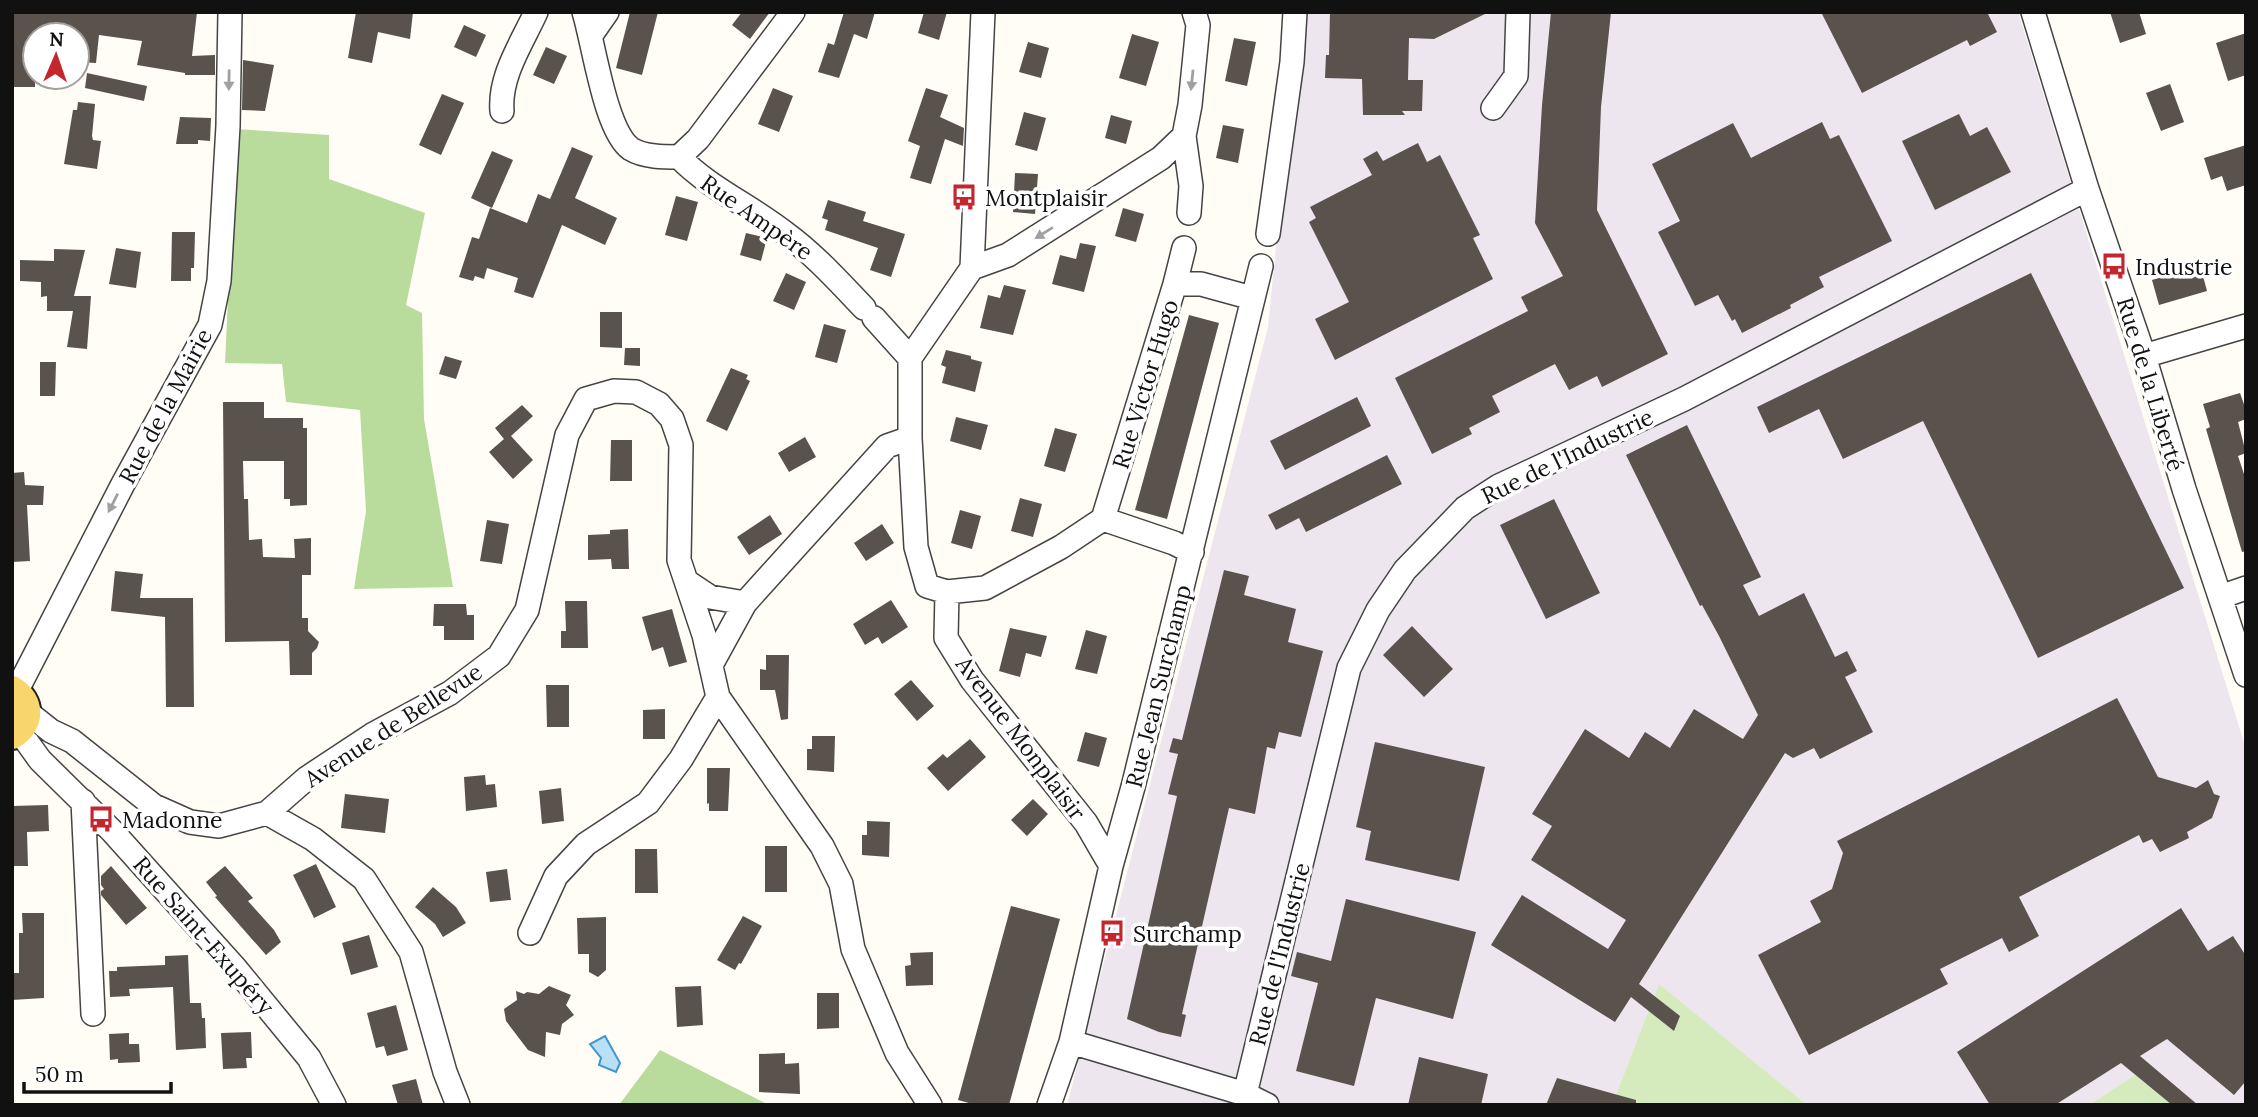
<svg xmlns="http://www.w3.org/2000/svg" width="2258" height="1117" viewBox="0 0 2258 1117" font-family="Lora,serif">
	<rect width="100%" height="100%" fill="#fffdf5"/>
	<path fill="#eee6ef" d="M1299,12H2018L2246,749V1105H2172L2135,1075L2089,1105H1807L1659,985L1612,1105H1067L1268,327Z"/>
	<path fill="#d5ebbd" d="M1659,984L1807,1105H1612Z
		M2135,1075L2172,1105H2089Z"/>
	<path fill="#b9dc9c" d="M236,129L329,135V179L425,213L406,305L422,313L424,419L453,587L354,589L366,511L360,410L286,402L282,364L225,363Z
		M660,1050L769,1105H619Z"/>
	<path fill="#b9e0f7" stroke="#3f96cf" stroke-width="2" d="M605,1036L620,1063L616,1072L599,1065L601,1058L590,1044Z"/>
	<path fill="#5a524d" d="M12,12H197L192,56L215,55V75H185V73L137,65L142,41L99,35L96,63L78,62L81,35H35V87H12Z
		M356,12H413L410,39L378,32L372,63L348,58Z
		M630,12H658L642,75L616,68Z
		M742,12H770L750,39L732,25Z
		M844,12H875L867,39L854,34L839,78L818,72L828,43L834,45Z
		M924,12H947L939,40L918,33Z
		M1330,12H1489L1434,39L1409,38L1408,80H1423L1422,111H1402L1405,115H1363L1362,79L1325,78L1326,55H1329Z
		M1551,12H1611L1601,107L1597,210L1668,354L1602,387L1597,376L1569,390L1555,364L1492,396L1500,412L1469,428L1472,434L1432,454L1395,378L1528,311L1521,297L1563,276L1535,223L1542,105Z
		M1821,12H1987L1997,32L1970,46L1967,40L1862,93Z
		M2110,12H2139L2146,34L2120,43Z
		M464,25L486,35L476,57L454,47Z
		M2246,33V75L2228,81L2216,43Z
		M1132,34L1159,42L1146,86L1119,78Z
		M1234,38L1256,42L1247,86L1225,81Z
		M1028,42L1049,48L1041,78L1019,72Z
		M546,47L567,56L554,84L533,75Z
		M243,60L274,65L265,111L242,110Z
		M87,73L147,86L144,101L85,88Z
		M2170,84L2184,122L2161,131L2146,93Z
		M773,88L793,96L779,132L758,124Z
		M926,88L948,95L940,117L964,128L963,146L945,139L931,184L910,178L920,146L908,141Z
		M442,94L464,103L441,155L419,145Z
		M78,102L95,104L92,136L93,140L101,141L97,169L64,164L73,110H77Z
		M1024,112L1046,118L1037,151L1015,145Z
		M1959,114L1970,136L1987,127L2011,172L1935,210L1902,141Z
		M1111,115L1132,121L1126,144L1105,138Z
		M180,117L211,118L210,141L198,140V144H176Z
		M1822,122L1830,139L1839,135L1892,241L1819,277L1824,287L1790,305L1791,308L1742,333L1735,319L1732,321L1718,295L1695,306L1658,232L1680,221L1652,164L1733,123L1751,158Z
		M1223,125L1244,129L1238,163L1216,158Z
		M1418,143L1427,162L1440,155L1480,235L1473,238L1493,279L1335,360L1315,319L1349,302L1309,222L1316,218L1310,207L1372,175L1363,159L1377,151L1383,161Z
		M2246,145V185L2227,191L2222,176L2211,180L2204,158Z
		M572,147L593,156L575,198L617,218L605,245L562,225L533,298L514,292L518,278L487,268L484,279L475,276L473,281L459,277L472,237L479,239L490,208L527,223L538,194L550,199Z
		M492,151L513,160L492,208L471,198Z
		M1015,173L1038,174L1035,214L1013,212Z
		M676,196L698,202L687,241L665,235Z
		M828,200L866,212L863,221L905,234L891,277L870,270L878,248L825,230L828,220L822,218Z
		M1123,208L1144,214L1136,242L1115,236Z
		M172,232H195L194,268H191V281H171Z
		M746,233L767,238L761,261L740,255Z
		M1080,243L1096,246L1084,292L1052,284L1060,255L1076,259Z
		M116,248L141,252L136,288L109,284Z
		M54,249L85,250L74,296H91L87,349L67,347L73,311H47V296L41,297V282L20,281V260L54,261Z
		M2200,265L2207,291L2159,305L2152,280Z
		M786,273L806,282L794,310L773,301Z
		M2031,273L2184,588L2038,658L1923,421L1843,459L1819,409L1769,433L1757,407Z
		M1004,285L1026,290L1013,335L980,328L988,295L1000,298Z
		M600,312H622V348L600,347Z
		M1189,315L1219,323L1167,519L1135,510Z
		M824,324L846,330L837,363L815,357Z
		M625,348H640V366L624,365Z
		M946,350L971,356V359L982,362L975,392L942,383L946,367L941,365Z
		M445,356L462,361L456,379L439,374Z
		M40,362H56L55,396H40Z
		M731,368L748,375L746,379L750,381L727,431L706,421Z
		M2240,393L2246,410V419L2238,422L2246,453L2238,456L2246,480V551L2242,552L2206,429L2210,427L2203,404Z
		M1357,397L1371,426L1285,470L1270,441Z
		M223,402H264V418H303V428H307V505L290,506V499H284V461H243L244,499H248L249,540L262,539L263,557L295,558L294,539L311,538V575H302V618H308V631L319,642L317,648L312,653V675H290L289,641L225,642Z
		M522,405L533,416L511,436L533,460L513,479L489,452L504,439L495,428Z
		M956,417L988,425L981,450L950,441Z
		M1687,425L1761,577L1743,585L1759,616L1804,593L1835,657L1847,651L1857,671L1845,677L1873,732L1820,759L1814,748L1793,758L1785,753L1639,984L1680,1016L1674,1031L1631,997L1615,1022L1491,945L1522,895L1608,949L1626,920L1531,860L1552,826L1532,814L1585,729L1629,758L1645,732L1670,748L1694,709L1743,739L1758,715L1719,636L1702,605L1700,606L1626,455Z
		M1055,428L1077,434L1065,472L1044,466Z
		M805,437L816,457L789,472L778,453Z
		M611,440H632V481H610Z
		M1387,455L1402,484L1306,532L1299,518L1276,530L1268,515Z
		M24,472L25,485L44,486L43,505H27L30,561L12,562V473Z
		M1020,498L1042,504L1033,537L1011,531Z
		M1554,499L1600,593L1546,619L1500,525Z
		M960,510L981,516L972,549L951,543Z
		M770,515L782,534L749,555L737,537Z
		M487,520L509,524L502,564L480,561Z
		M882,524L894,543L866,561L854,543Z
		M628,529L629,569H612L611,559L588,560V535L610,534V530Z
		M1224,570L1249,576L1244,595L1296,609L1288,642L1323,651L1301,737L1279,732L1275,749L1267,747L1255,814L1229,808L1182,1014L1186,1015L1181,1037L1159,1032L1127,1019L1177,796L1168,794L1178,754L1169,752L1173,738L1182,740Z
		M115,571L143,574L140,598H193L194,707H166L165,617L111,611Z
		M891,600L908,627L882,644L878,637L865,645L853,624Z
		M565,601H587L588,648H561V631H566Z
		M434,604H466L467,615H474V640H444V626H433Z
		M672,609L687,662L669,667L663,647L652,651L642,617Z
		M1412,626L1453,669L1424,697L1383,655Z
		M1010,628L1047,636L1041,657L1026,653L1020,677L999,671Z
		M1086,630L1107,636L1097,674L1075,669Z
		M766,655H789L788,719L781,720L775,690H760V669L766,670Z
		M911,680L934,706L917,721L894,694Z
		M546,685H569V727H547Z
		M2117,698L2158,777L2196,788L2208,780L2214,794L2220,796L2212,818L2187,832L2189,838L2160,852L2152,839L2143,843L2139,835L2019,897L2039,936L2009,952L2002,938L1940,969L1948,984L1809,1055L1758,955L1821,922L1810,901L1832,889L1843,853L1837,841Z
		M665,709V739H643V710Z
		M1085,732L1107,738L1099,767L1077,761Z
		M812,736H835L834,772L807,770V749H812Z
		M970,739L986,757L948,791L927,768L943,754L947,758Z
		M1375,742L1485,767L1459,881L1365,860L1371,831L1356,827Z
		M707,768H730L728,811H709V803L707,804Z
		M485,775L486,785L495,784L497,807L466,811L464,777Z
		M561,788L564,821L542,824L539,791Z
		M345,794L389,799L385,833L341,828Z
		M1033,799L1048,814L1027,836L1011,820Z
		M48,805L49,831L27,832L28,866H12V806Z
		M867,821L890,822L889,857L862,855V835H867Z
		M765,846H787V892H765Z
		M635,849H657L658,893H635Z
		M316,864L336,907L314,918L293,875Z
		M111,866L147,908L126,925L101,895V891L104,889L101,885V876Z
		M225,866L253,898L248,901L274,930L281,942L266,955L215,897L217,896L206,882Z
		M507,869L511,900L490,902L486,872Z
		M433,887L456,907L466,923L443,937L435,924L415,907Z
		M1346,899L1476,932L1453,1019L1376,998L1354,1086L1296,1071L1318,983L1291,976L1297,952L1331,961Z
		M1011,906L1060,919L1009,1105H976L958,1100Z
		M2181,908L2208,951L2233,936L2246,956V1081L2234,1095L2167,1039L2140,1056L2198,1105H2172L2121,1063L2055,1105H1990L1957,1052Z
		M22,913H44V998L12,1000V973H19V933H23Z
		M743,916L762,926L741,964L739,963L735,970L717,960Z
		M606,917V970L598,977L589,972V954H578L577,918Z
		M369,935L378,967L351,975L342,943Z
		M933,952V985L906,986L905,966L911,965L910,953Z
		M188,955L190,1003H201L202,1018H205L206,1048L176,1050L173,987L129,989L130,996L110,997L109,971H117V967L165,965V956Z
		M549,986L571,995L566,1005L574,1015L562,1024L560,1035L546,1032L545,1057L528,1050L506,1021L504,1009L517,1000L516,991L524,994L527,992L539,994Z
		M701,986L703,1025L677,1027L675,987Z
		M817,993H839V1028L817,1029Z
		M396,1005L408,1050L387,1056L384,1046L376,1048L367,1013Z
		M251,1032L252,1058H246L247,1068L223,1069L221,1033Z
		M129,1033V1044H139L140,1062L118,1063V1059L110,1060L109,1034Z
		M785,1053V1064L799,1063L800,1094L759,1092V1054Z
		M1419,1057L1488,1074L1481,1105H1408Z
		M1557,1078L1636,1100V1105H1546Z
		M416,1079L423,1105H398L392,1085Z"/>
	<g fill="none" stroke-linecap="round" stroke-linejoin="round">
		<g stroke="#444" stroke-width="26">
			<path id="minor" d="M584,12C594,44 605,131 631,149C644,157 664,157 679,157L698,139L793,12
				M983,12L972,268L910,358V438L916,547L927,586L947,592L946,638L972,680L1086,823L1111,866
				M2033,12L2087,189L2144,356L2184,489L2246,675
				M591,35L607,12
				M1493,108L1516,76L1518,12
				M502,111C499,76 522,43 536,12
				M1184,136L1191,186L1189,213
				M679,157C710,189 751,206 785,233C815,255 839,282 864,308
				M1268,234L1292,62L1295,12
				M972,268L1008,255L1161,158L1184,136L1190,105L1198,25L1194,12
				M1175,284L1184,248
				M874,318L910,358
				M2144,356L2246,326
				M1103,519L1175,284H1201L1252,298
				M686,581L710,597L745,603
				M947,592L985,588L1061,547L1103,519L1174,543L1192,552
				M2220,597L2246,588
				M711,665L745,603L887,446L910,438
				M16,692L123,484L210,325L219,281L228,126L230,12
				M27,712L51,731L72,741L154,806L190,822L219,826L267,813L307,778L372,735L450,693L499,656L527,610L567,435L586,399L614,391L636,392L659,404L672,419L681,445L679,560L704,635L718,697L822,846L841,884L853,949L897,1053L930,1105
				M27,742L40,760L112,831L236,969L309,1058L334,1105
				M83,801L93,1014
				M267,813L313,839L364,879L411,952L445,1072L458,1105
				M530,933L556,876L586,844L648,803L681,759L718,697
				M1071,1042L1245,1094L1349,668L1378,610L1405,570L1465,508L1499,486L1684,399L2087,189
				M1245,1094L1267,1105
				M1049,1105L1071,1042L1111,866L1133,787L1261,266"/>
		</g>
		<g stroke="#222" stroke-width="32">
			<path id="major" d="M12,690C31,702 31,723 12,735"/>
		</g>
		<use href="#minor" stroke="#fff" stroke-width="23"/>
		<use href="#major" stroke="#f9d66b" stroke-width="28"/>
	</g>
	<defs><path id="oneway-solid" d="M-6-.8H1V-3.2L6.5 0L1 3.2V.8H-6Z" transform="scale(1.75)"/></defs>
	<g fill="#a0a0a0">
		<use href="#oneway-solid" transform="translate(229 80) rotate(91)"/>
		<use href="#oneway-solid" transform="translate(1192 80) rotate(96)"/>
		<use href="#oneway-solid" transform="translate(1044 233) rotate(148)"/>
		<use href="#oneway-solid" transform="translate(113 503) rotate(117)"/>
	</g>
	<defs>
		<g id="bus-bare" transform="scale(2.1)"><path d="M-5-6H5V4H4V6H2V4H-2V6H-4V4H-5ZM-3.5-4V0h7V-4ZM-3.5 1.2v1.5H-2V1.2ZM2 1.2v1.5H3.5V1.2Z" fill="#c4262e" stroke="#fff" stroke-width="2.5" paint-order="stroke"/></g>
	</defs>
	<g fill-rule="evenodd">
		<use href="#bus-bare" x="964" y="197"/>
		<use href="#bus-bare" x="2114" y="266"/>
		<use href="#bus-bare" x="101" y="819"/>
		<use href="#bus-bare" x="1112" y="933"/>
	</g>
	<g text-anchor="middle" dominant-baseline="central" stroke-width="7" stroke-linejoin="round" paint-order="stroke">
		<g font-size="23" fill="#111" stroke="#fff" text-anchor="start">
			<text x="985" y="197">Montplaisir</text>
			<text x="2135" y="266">Industrie</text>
			<text x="122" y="819">Madonne</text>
			<text x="1133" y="933">Surchamp</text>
		</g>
		<g font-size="23" fill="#111" stroke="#fff">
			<text transform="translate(757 217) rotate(35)">Rue Ampère</text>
			<text transform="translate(1145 384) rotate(-73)">Rue Victor Hugo</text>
			<text transform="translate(2151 384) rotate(73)">Rue de la Liberté</text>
			<text transform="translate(165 406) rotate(-62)">Rue de la Mairie</text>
			<text transform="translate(1567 456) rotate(-26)">Rue de l'Industrie</text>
			<text transform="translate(1158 686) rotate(-76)">Rue Jean Surchamp</text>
			<text transform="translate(393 725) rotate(-33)">Avenue de Bellevue</text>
			<text transform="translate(1021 738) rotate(53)">Avenue Monplaisir</text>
			<text transform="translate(204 935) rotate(49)">Rue Saint-Exupéry</text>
			<text transform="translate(1279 954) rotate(-76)">Rue de l'Industrie</text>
		</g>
	</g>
	<rect width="2258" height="1117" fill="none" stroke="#111111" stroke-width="28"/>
	<g transform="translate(56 56) rotate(2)"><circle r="33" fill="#ffffff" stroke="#a0a0a0" stroke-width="2"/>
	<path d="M0-5L12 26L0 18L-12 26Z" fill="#c4262e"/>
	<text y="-10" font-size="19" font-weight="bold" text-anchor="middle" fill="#111111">N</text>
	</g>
	<path d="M24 1082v10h147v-10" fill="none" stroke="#111111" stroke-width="3.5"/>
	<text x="35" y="1082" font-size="21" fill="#111111" stroke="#ffffff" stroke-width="5" paint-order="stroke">50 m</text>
</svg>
